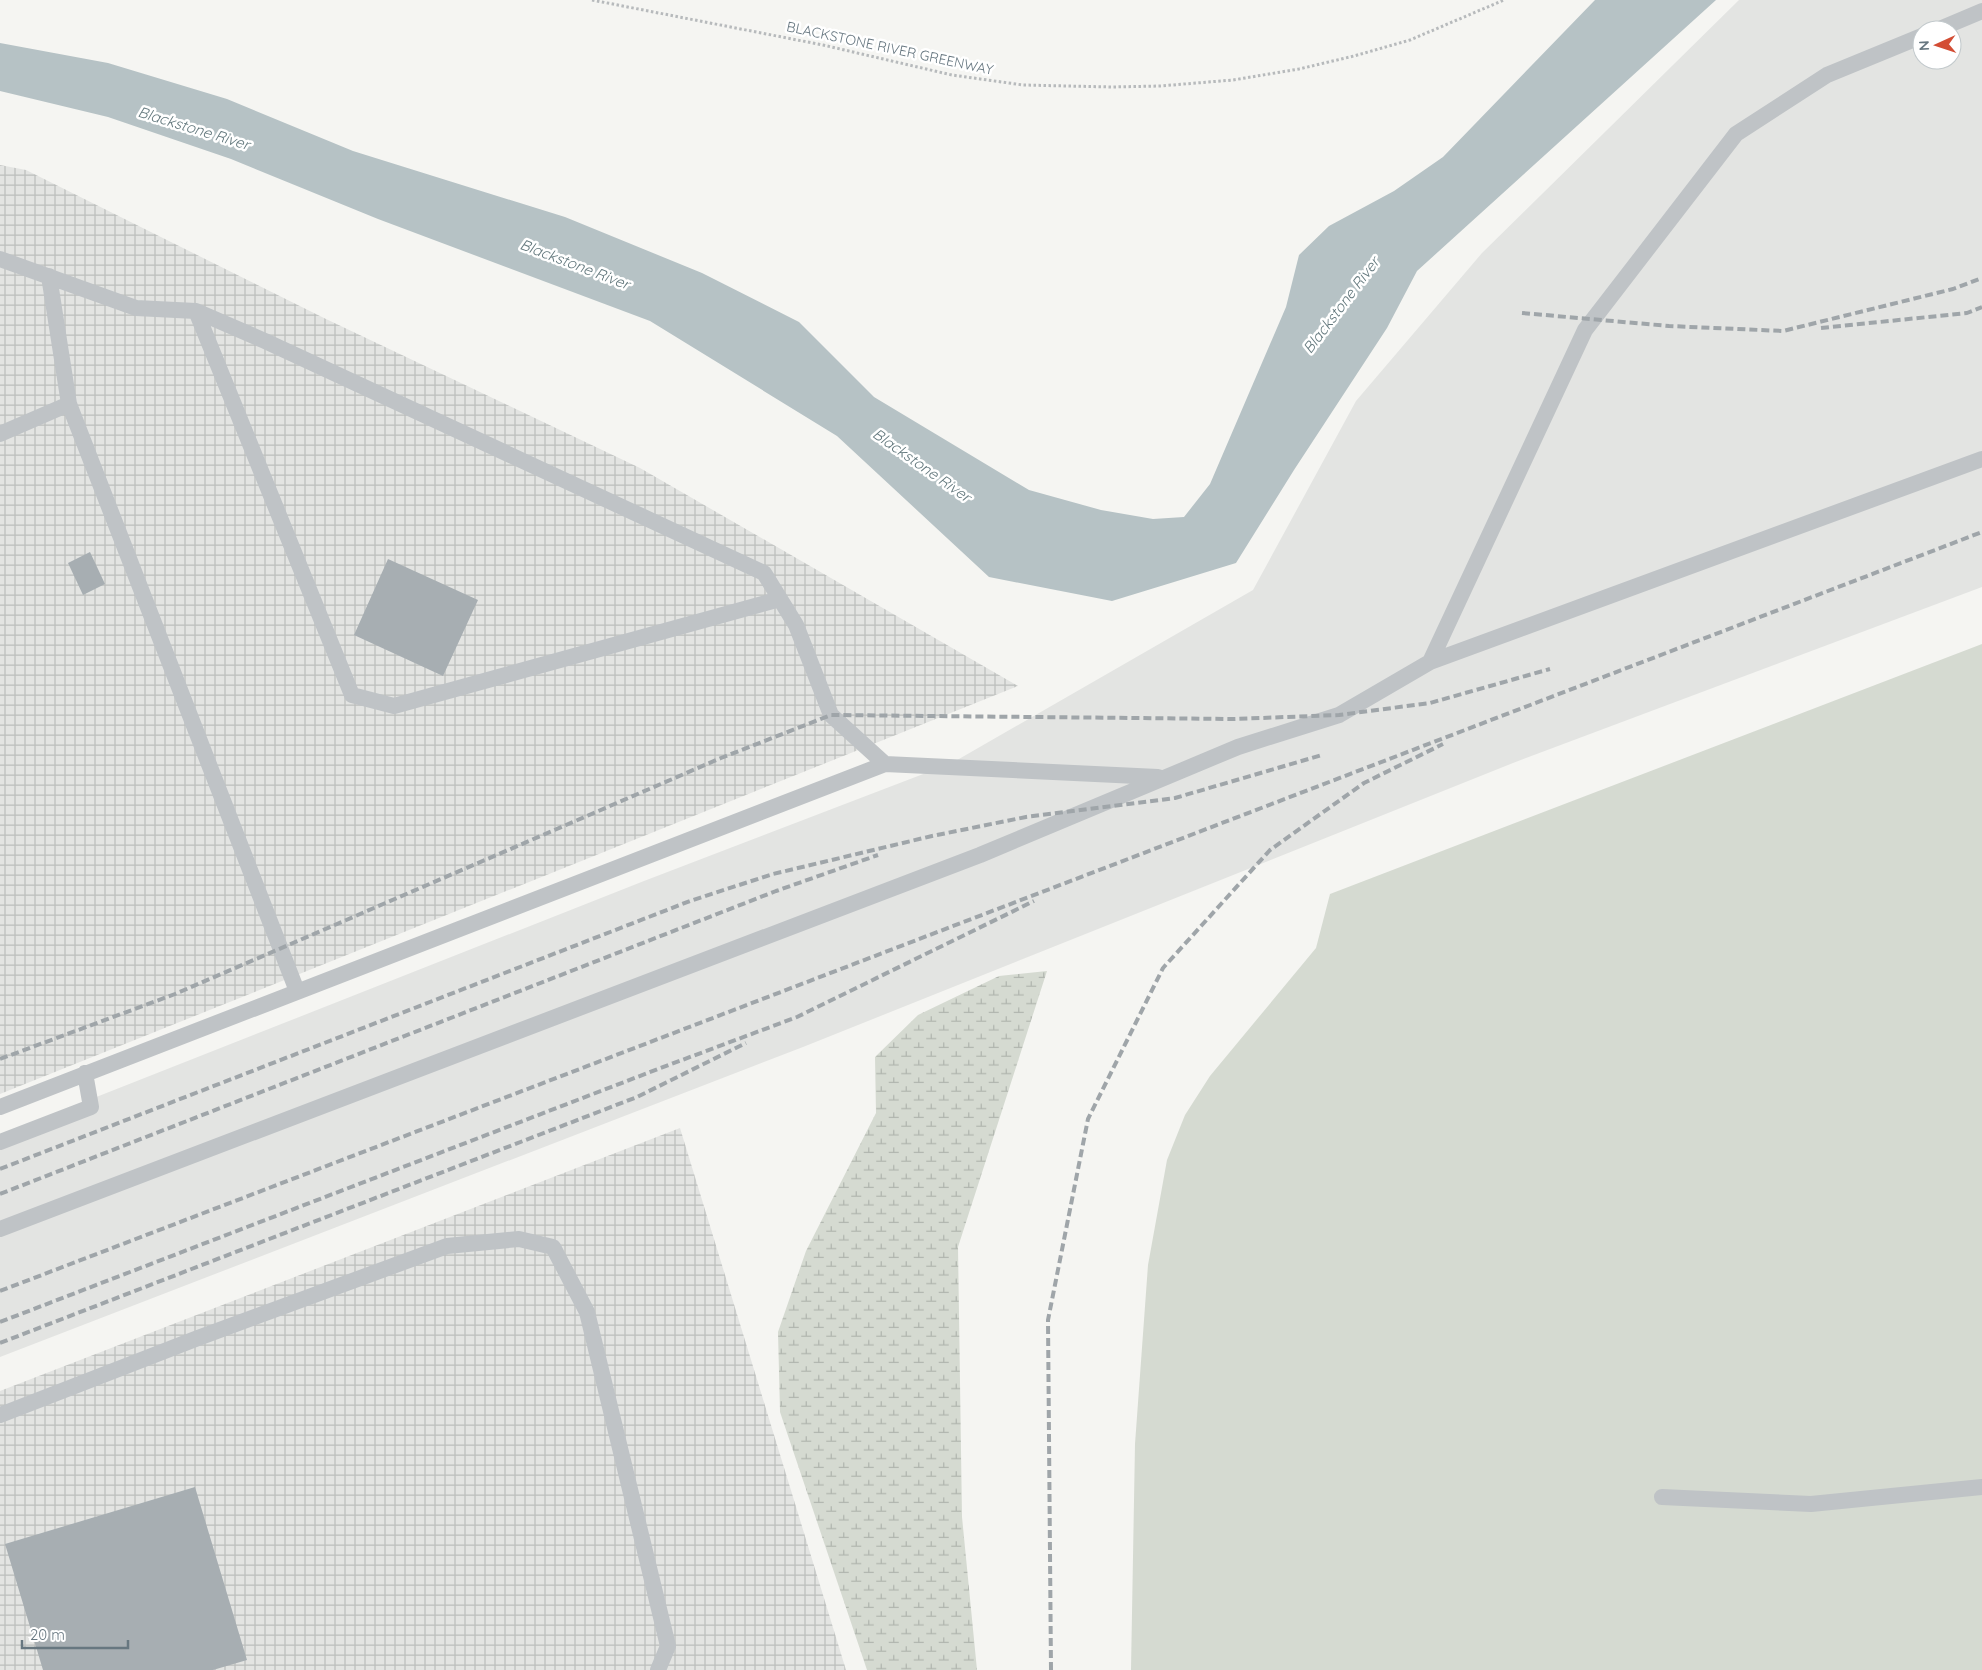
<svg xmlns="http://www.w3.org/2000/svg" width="1982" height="1670" viewBox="0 0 1982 1670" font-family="Quicksand,sans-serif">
	<defs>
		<pattern id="industrial-grid" width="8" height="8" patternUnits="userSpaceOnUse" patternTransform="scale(1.25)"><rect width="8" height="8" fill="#e3e4e2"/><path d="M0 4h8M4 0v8" fill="none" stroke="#bcbebc"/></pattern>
		<pattern id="wetland-marsh" width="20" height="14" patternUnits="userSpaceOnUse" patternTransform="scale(1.25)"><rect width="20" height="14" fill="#d5dad1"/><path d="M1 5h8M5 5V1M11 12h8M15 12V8" fill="none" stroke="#b1b6af"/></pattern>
	</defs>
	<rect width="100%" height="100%" fill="#f5f5f2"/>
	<path fill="#e3e4e2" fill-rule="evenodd" d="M1739,0H1982V587L1513,763L803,1047L0,1357V1135L644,881L952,763L1253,590L1356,401L1482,253ZM1922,30H1952V60H1922Z"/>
	<path fill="url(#industrial-grid)" d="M0,165L26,170L326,319L640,468L1018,686L0,1094Z
		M680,1128L846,1670H0V1391Z"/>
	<path fill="#d5dad1" d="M1982,644V1670H1131L1135,1444L1148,1265L1167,1160L1185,1115L1210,1076L1316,948L1330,894Z"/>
	<path fill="url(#wetland-marsh)" d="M1047,971L958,1247L962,1517L977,1670H867L780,1412L778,1332L806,1251L876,1113L875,1057L918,1015L999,976Z"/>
	<path fill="#b6c2c5" d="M1595,0H1716L1417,271L1387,328L1294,470L1236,563L1112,601L989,577L837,436L650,321L378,219L231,159L108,117L0,91V43L108,63L227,99L353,151L565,217L702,273L799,322L874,397L1029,490L1101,510L1153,519L1184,517L1210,484L1286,307L1299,255L1329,226L1394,191L1443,157Z"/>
	<path fill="#a7aeb2" d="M90,552L105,584L83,595L68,563Z
		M388,559L478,600L443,676L354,635Z
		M195,1487L247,1660L213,1670H43L5,1544Z"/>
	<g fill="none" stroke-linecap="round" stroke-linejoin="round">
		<path stroke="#b7babc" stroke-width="3" stroke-dasharray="2.5 2.5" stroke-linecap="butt" d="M592,0L823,45L952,75L1023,85L1112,87L1160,86L1233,80L1299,69L1354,56L1410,40L1504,0"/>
		<path stroke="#bfc3c6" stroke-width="16" d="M1937,30L1982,11
			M0,259L136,308L196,311L265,341L764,573L796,625L831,715L885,764
			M49,276L69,404L297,991
			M196,311L352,695L394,706L780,599
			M0,434L69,404
			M1430,662L1982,459
			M0,1107L885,764L1158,777
			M0,1142L91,1107L85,1073
			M0,1229L980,855L1238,747L1339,715L1430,662L1585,330L1736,134L1827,75L1922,36
			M0,1415L198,1338L447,1246L519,1239L553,1247L587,1312L668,1646L658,1670
			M1662,1497L1811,1504L1982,1487"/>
		<path stroke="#9fa5a9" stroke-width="4" stroke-dasharray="8 4" stroke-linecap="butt" d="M1522,313L1669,326L1783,331L1953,289L1982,278
			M1821,328L1967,313L1982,307
			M0,1059L175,994L721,758L831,715L1234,719L1339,715L1430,703L1550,669
			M0,1169L690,901L773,874L932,836L1026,817L1175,798L1322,755
			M0,1194L776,891L878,855
			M0,1291L1982,532
			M0,1322L658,1069L797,1017L1034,901
			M0,1343L637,1097L746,1043
			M1051,1670L1048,1320L1088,1119L1163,968L1270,850L1364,783L1443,744"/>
	</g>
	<g text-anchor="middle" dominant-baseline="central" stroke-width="5" stroke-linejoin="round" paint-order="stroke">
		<g font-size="14" fill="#677780" stroke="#fff">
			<text transform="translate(890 48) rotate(12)">BLACKSTONE RIVER GREENWAY</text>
		</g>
		<g font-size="15" font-style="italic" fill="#63787d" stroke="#fff">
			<text transform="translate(194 128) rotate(17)">Blackstone River</text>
			<text transform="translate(575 264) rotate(21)">Blackstone River</text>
			<text transform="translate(1341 305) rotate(-53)">Blackstone River</text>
			<text transform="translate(922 465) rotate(35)">Blackstone River</text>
		</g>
	</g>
	<g transform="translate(1937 45) rotate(267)"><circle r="24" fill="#ffffff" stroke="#c2c9cc"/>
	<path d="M0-4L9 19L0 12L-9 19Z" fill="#d34d34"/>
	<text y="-8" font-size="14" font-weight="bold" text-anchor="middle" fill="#677780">N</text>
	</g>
	<path d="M22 1640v8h106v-8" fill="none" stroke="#677780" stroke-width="2.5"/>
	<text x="30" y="1640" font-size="15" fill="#677780" stroke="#ffffff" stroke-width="4" paint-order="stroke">20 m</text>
</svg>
